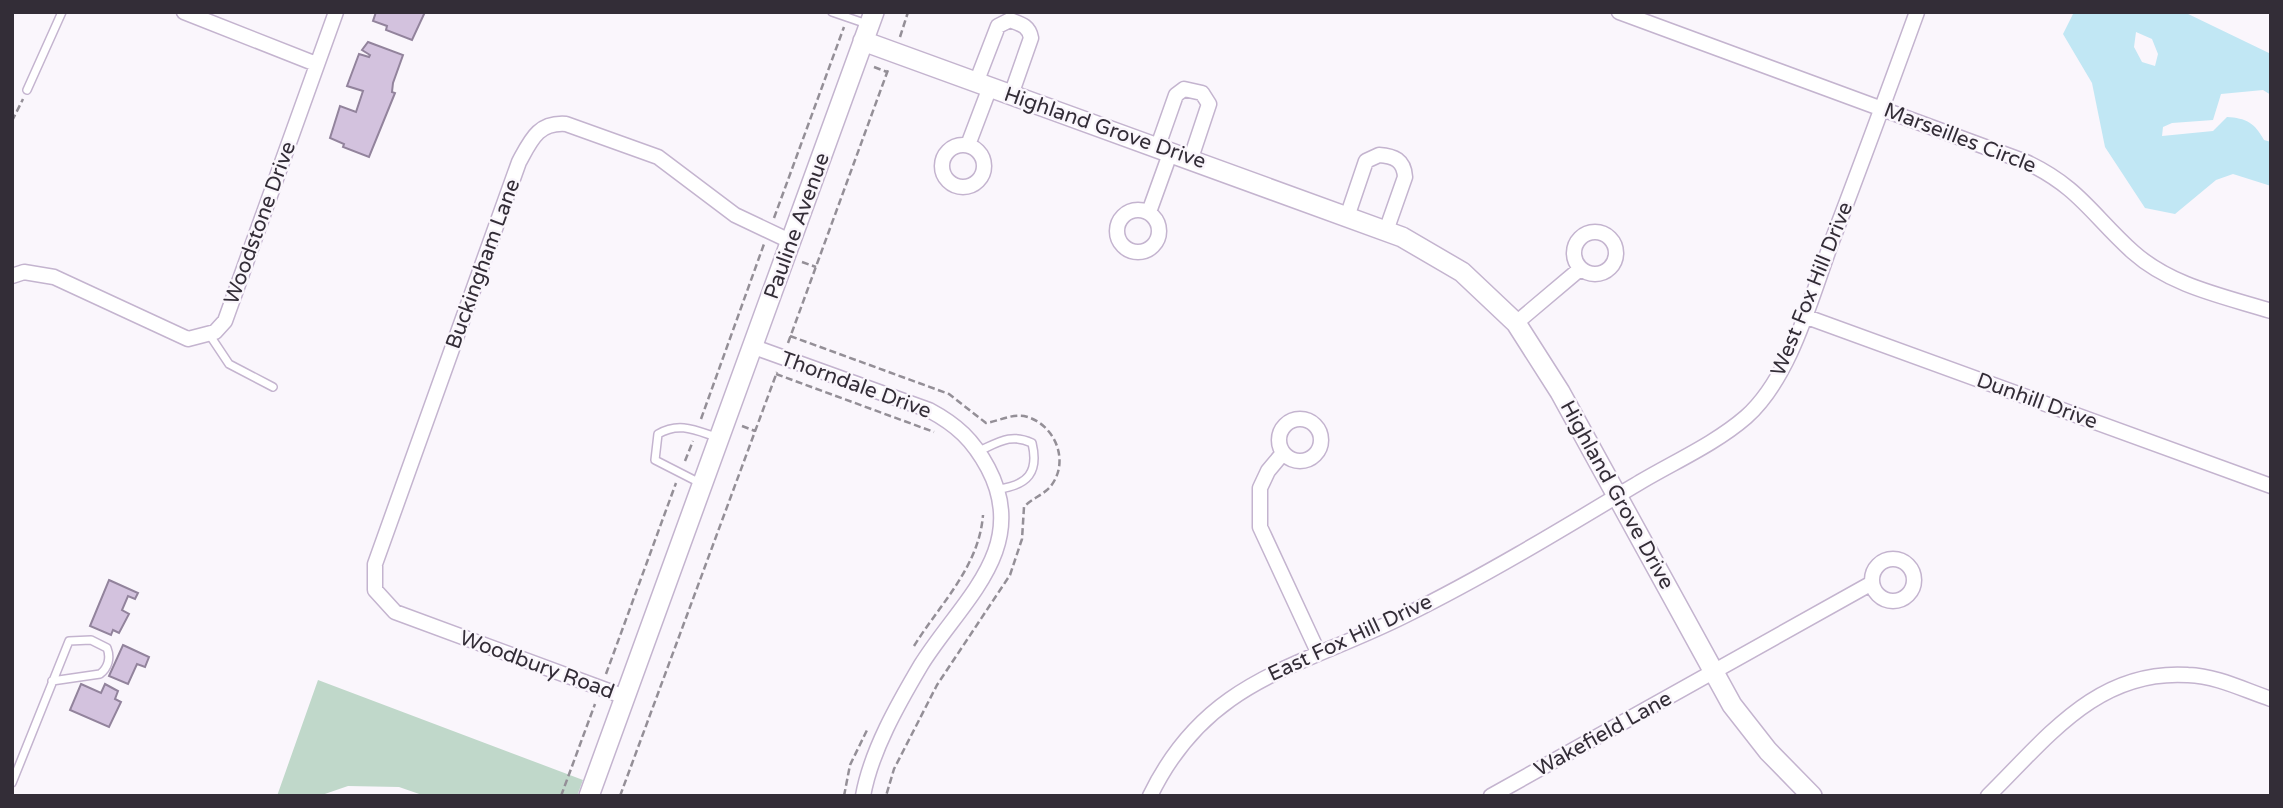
<svg xmlns="http://www.w3.org/2000/svg" width="2283" height="808" viewBox="0 0 2283 808" font-family="'Varela Round',sans-serif">
	<rect width="100%" height="100%" fill="#faf6fc"/>
	<path fill="#c0d8ca" d="M318,680L583,780L577,796H425L399,787L348,786L319,796H277Z"/>
	<path fill="#c1e7f4" fill-rule="evenodd" d="M2074,12H2184L2271,54V95L2263,90L2221,94L2213,120L2172,123L2163,127L2162,136L2213,131L2227,117C2246,118 2255,123 2264,140L2271,142V186L2233,174L2216,180L2175,214L2145,208L2105,147L2092,83L2063,34ZM2136,32L2152,39L2158,54L2155,66L2142,62L2134,47Z"/>
	<path fill="#d3c2de" stroke="#92839c" stroke-width="2" d="M376,12H425L412,40L386,30L387,26L373,21Z
		M368,42L403,55L393,83L392,92L395,93L369,157L343,147L344,144L330,138L340,106L356,112L363,91L347,86L359,54L369,57L370,55L362,50Z
		M109,580L138,593L135,599L128,596L122,610L129,614L119,633L113,630L111,635L90,626Z
		M123,645L149,657L145,667L137,664L128,684L109,676Z
		M81,684L101,693L105,684L118,691L115,699L121,702L109,727L70,710Z"/>
	<g fill="none" stroke-linecap="round" stroke-linejoin="round">
		<g stroke="#c4b4cf" stroke-width="10">
			<path id="lane" d="M832,12L867,24
				M27,90L62,12
				M209,334L229,364L273,387
				M979,451C999,442 1011,433 1032,443C1039,472 1028,485 999,489
				M700,483L655,460L658,434C680,421 697,431 719,438
				M12,783L69,641L91,640L107,648C111,658 108,668 100,674L52,681"/>
		</g>
		<g stroke="#c4b4cf" stroke-width="17">
			<path id="street" d="M184,12L316,64
				M1619,12L2026,162C2079,187 2092,215 2133,252C2171,286 2223,296 2271,311
				M976,83L998,26L1010,20C1021,24 1029,26 1031,38L1011,95
				M942 166a21 21 0 1 1 42 0a21 21 0 1 1-42 0Z
				M968,145L990,87
				M1158,146L1176,95L1184,89L1202,93L1209,104L1191,158
				M1117 231a21 21 0 1 1 42 0a21 21 0 1 1-42 0Z
				M1149,212L1171,151
				M1347,217L1366,161L1379,155C1394,156 1404,160 1405,177L1386,231
				M1574 253a21 21 0 1 1 42 0a21 21 0 1 1-42 0Z
				M12,276L24,272L54,277L188,339L215,332L225,321L336,12
				M1804,316L2271,486
				M1516,323L1580,269
				M754,347L929,410C957,425 973,440 988,468C1031,549 960,602 921,665C898,704 871,751 863,796
				M1279 440a21 21 0 1 1 42 0a21 21 0 1 1-42 0Z
				M1283,453L1268,471L1260,488V527L1318,652
				M1872 580a21 21 0 1 1 42 0a21 21 0 1 1-42 0Z
				M625,697L395,612L375,590V564L519,162C531,140 538,122 566,124L658,157L735,215L792,242
				M1150,796C1207,678 1300,668 1404,616C1485,576 1564,528 1642,481C1676,461 1716,443 1746,417C1791,377 1811,297 1832,241C1861,165 1889,89 1917,12
				M1491,796L1872,583
				M1988,796C2047,738 2097,669 2188,675C2217,676 2244,690 2271,699"/>
		</g>
		<g stroke="#c4b4cf" stroke-width="22">
			<path id="secondary" d="M863,41L1402,237L1462,272L1516,323L1560,392L1732,705L1768,751L1812,796
				M589,796L874,12"/>
		</g>
		<path stroke="#948f97" stroke-width="2.5" stroke-dasharray="7 3.5" stroke-linecap="butt" d="M900,37L908,12
			M874,67L887,72
			M12,121L23,99
			M774,218L844,27
			M802,262L816,267
			M790,336L949,394L986,423C999,421 1011,414 1024,416C1055,423 1071,462 1050,487C1043,495 1031,499 1024,507L1022,539L1010,575L937,685L894,769L886,796
			M788,343L888,70
			M776,374L934,432
			M701,419L764,244
			M742,426L755,431
			M685,461L693,441
			M914,646C940,604 979,567 983,515
			M606,674L676,483
			M561,796L595,704
			M620,796L777,372
			M844,796L850,765L868,728"/>
		<use href="#lane" stroke="#fff" stroke-width="7"/>
		<use href="#street" stroke="#fff" stroke-width="14"/>
		<use href="#secondary" stroke="#fff" stroke-width="19"/>
	</g>
	<g text-anchor="middle" dominant-baseline="central" stroke-width="5" stroke-linejoin="round" paint-order="stroke">
		<g font-size="21" fill="#332d37" stroke="#faf6fc">
			<text transform="translate(1105 128) rotate(19)">Highland Grove Drive</text>
			<text transform="translate(1960 138) rotate(21)">Marseilles Circle</text>
			<text transform="translate(260 223) rotate(-70)">Woodstone Drive</text>
			<text transform="translate(797 226) rotate(-70)">Pauline Avenue</text>
			<text transform="translate(483 264) rotate(-70)">Buckingham Lane</text>
			<text transform="translate(1812 289) rotate(-68)">West Fox Hill Drive</text>
			<text transform="translate(856 385) rotate(20)">Thorndale Drive</text>
			<text transform="translate(2037 401) rotate(20)">Dunhill Drive</text>
			<text transform="translate(1617 495) rotate(61)">Highland Grove Drive</text>
			<text transform="translate(1350 638) rotate(-25)">East Fox Hill Drive</text>
			<text transform="translate(537 665) rotate(20)">Woodbury Road</text>
			<text transform="translate(1603 734) rotate(-29)">Wakefield Lane</text>
		</g>
	</g>
	<rect width="2283" height="808" fill="none" stroke="#332d37" stroke-width="28"/>
</svg>
